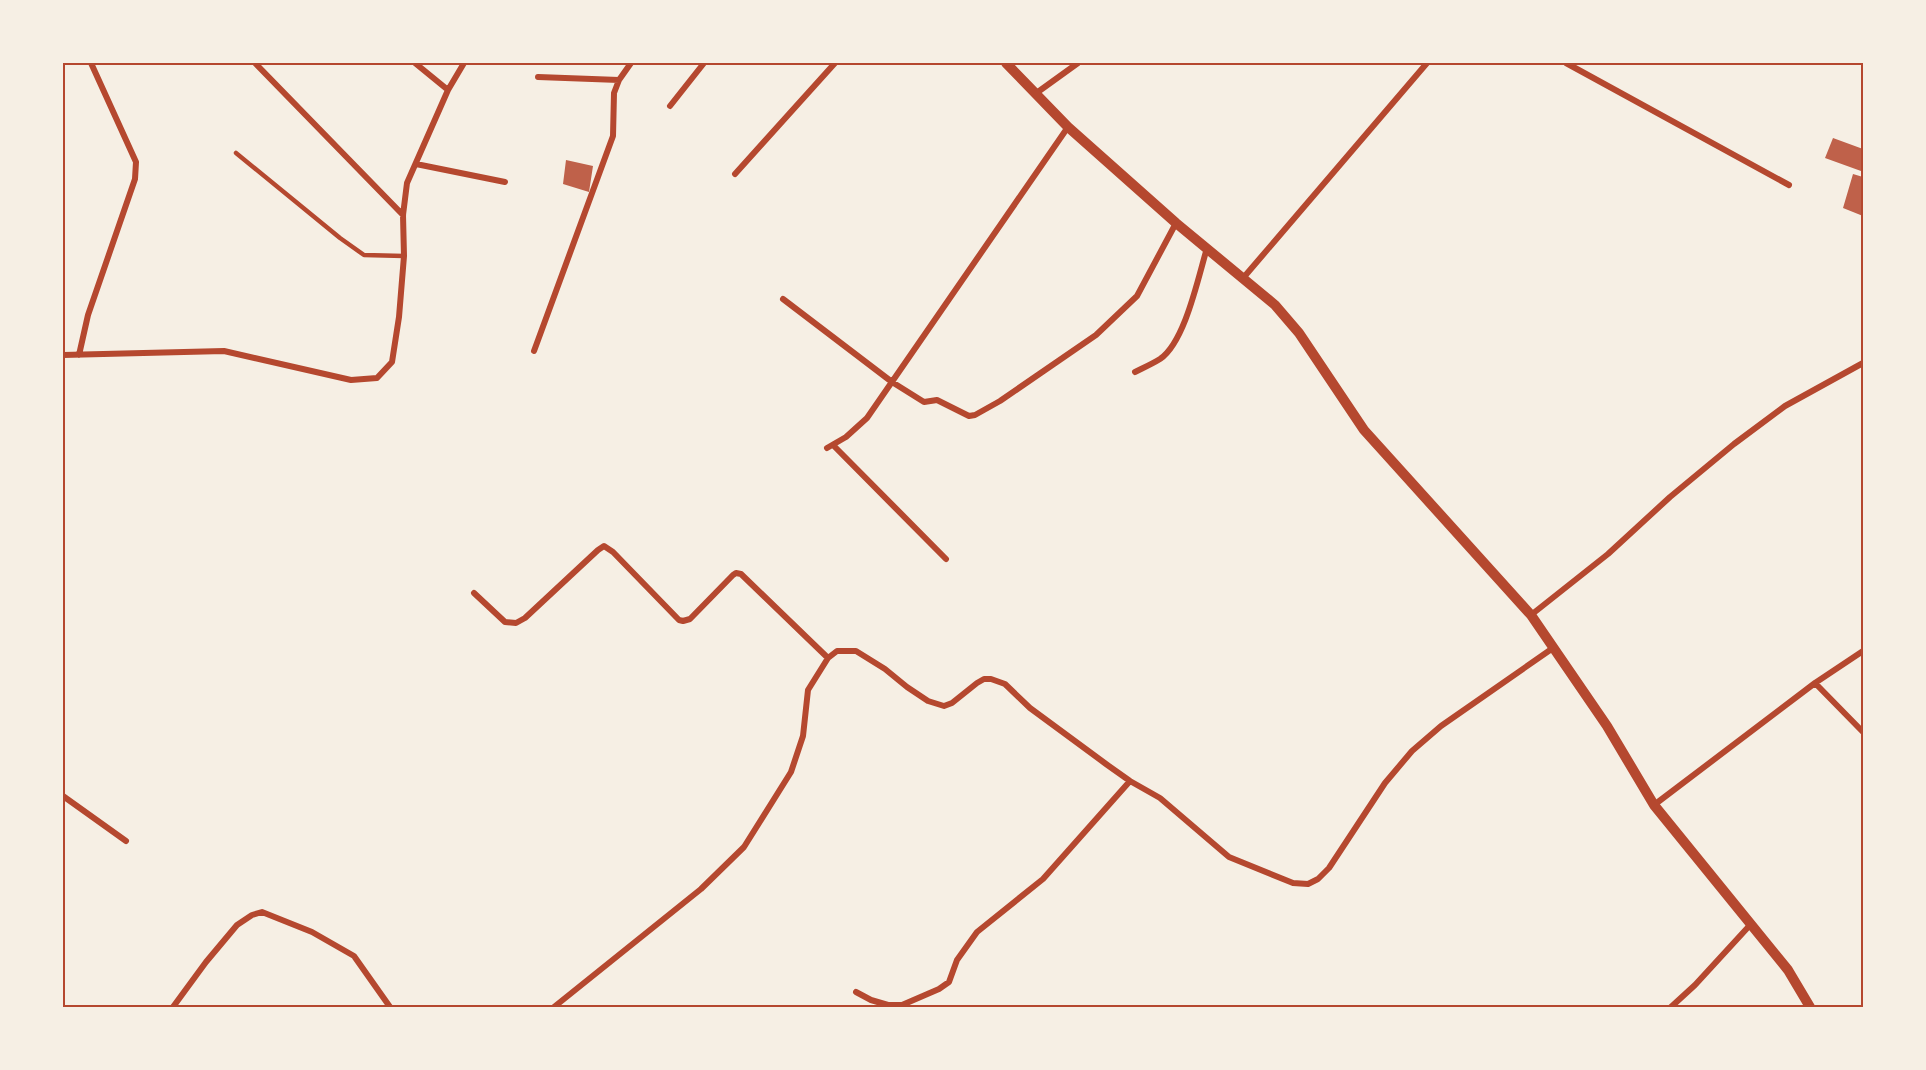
<svg xmlns="http://www.w3.org/2000/svg" width="1926" height="1070" viewBox="0 0 1926 1070" font-family="'Space Grotesk',sans-serif">
	<rect width="100%" height="100%" fill="#f6efe4"/>
	<path fill="#bf614a" d="M1833,138L1863,149L1861,171L1825,158Z
		M566,160L593,166L589,192L563,184Z
		M1853,174L1863,177V216L1843,208Z"/>
	<g fill="none" stroke-linecap="round" stroke-linejoin="round">
		<path stroke="#b5482f" stroke-width="4.5" d="M236,153L340,238L364,255L404,256"/>
		<path stroke="#b5482f" stroke-width="6" d="M255,63L403,215
			M415,63L448,90
			M1566,63L1789,185
			M538,77L619,80
			M1035,94L1078,63
			M670,106L704,63
			M416,164L505,182
			M735,174L835,63
			M1244,277L1427,63
			M783,299L892,382L924,402L937,400L969,416L975,415L1000,401L1096,335L1137,296L1176,223
			M534,351L613,136L614,93L619,80L631,63
			M63,355L224,351L351,380L377,378L392,362L399,317L404,256L403,215L407,183L448,90L464,63
			M79,355L88,315L135,179L136,162L91,63
			M1135,372C1143,368 1152,364 1160,359C1185,342 1198,278 1207,248
			M833,445L946,559
			M827,448L846,437L867,418L1068,127
			M474,593L505,622L516,623L525,618L598,550L604,546L613,552L679,620L683,621L690,619L733,575L736,573L741,574L828,658
			M1531,615L1608,554L1670,497L1734,444L1785,406L1863,363
			M1815,683L1863,732
			M63,796L126,841
			M1654,805L1815,683L1863,651
			M856,992L871,1000L888,1005H902L939,989L949,982L957,960L977,932L1043,879L1130,781
			M173,1007L206,962L237,925L252,915L262,912L312,932L354,956L390,1007
			M554,1007L701,889L744,847L791,772L803,736L808,690L828,658L837,651H856L885,669L907,687L928,701L944,706L952,703L977,683L984,679H991L1005,684L1030,708L1106,764L1130,781L1160,798L1229,857L1293,883L1308,884L1318,879L1329,868L1385,783L1412,751L1441,726L1553,648
			M1671,1007L1695,985L1751,924"/>
		<path stroke="#b5482f" stroke-width="10" d="M1006,63L1068,127L1176,223L1275,305L1299,333L1364,430L1531,615L1607,726L1654,805L1788,970L1810,1007"/>
	</g>
	<rect width="1926" height="1070" fill="none" stroke="#f6efe4" stroke-width="129"/>
	<rect x="64" y="64" width="1798" height="942" fill="none" stroke="#b5482f" stroke-width="2"/>
</svg>
